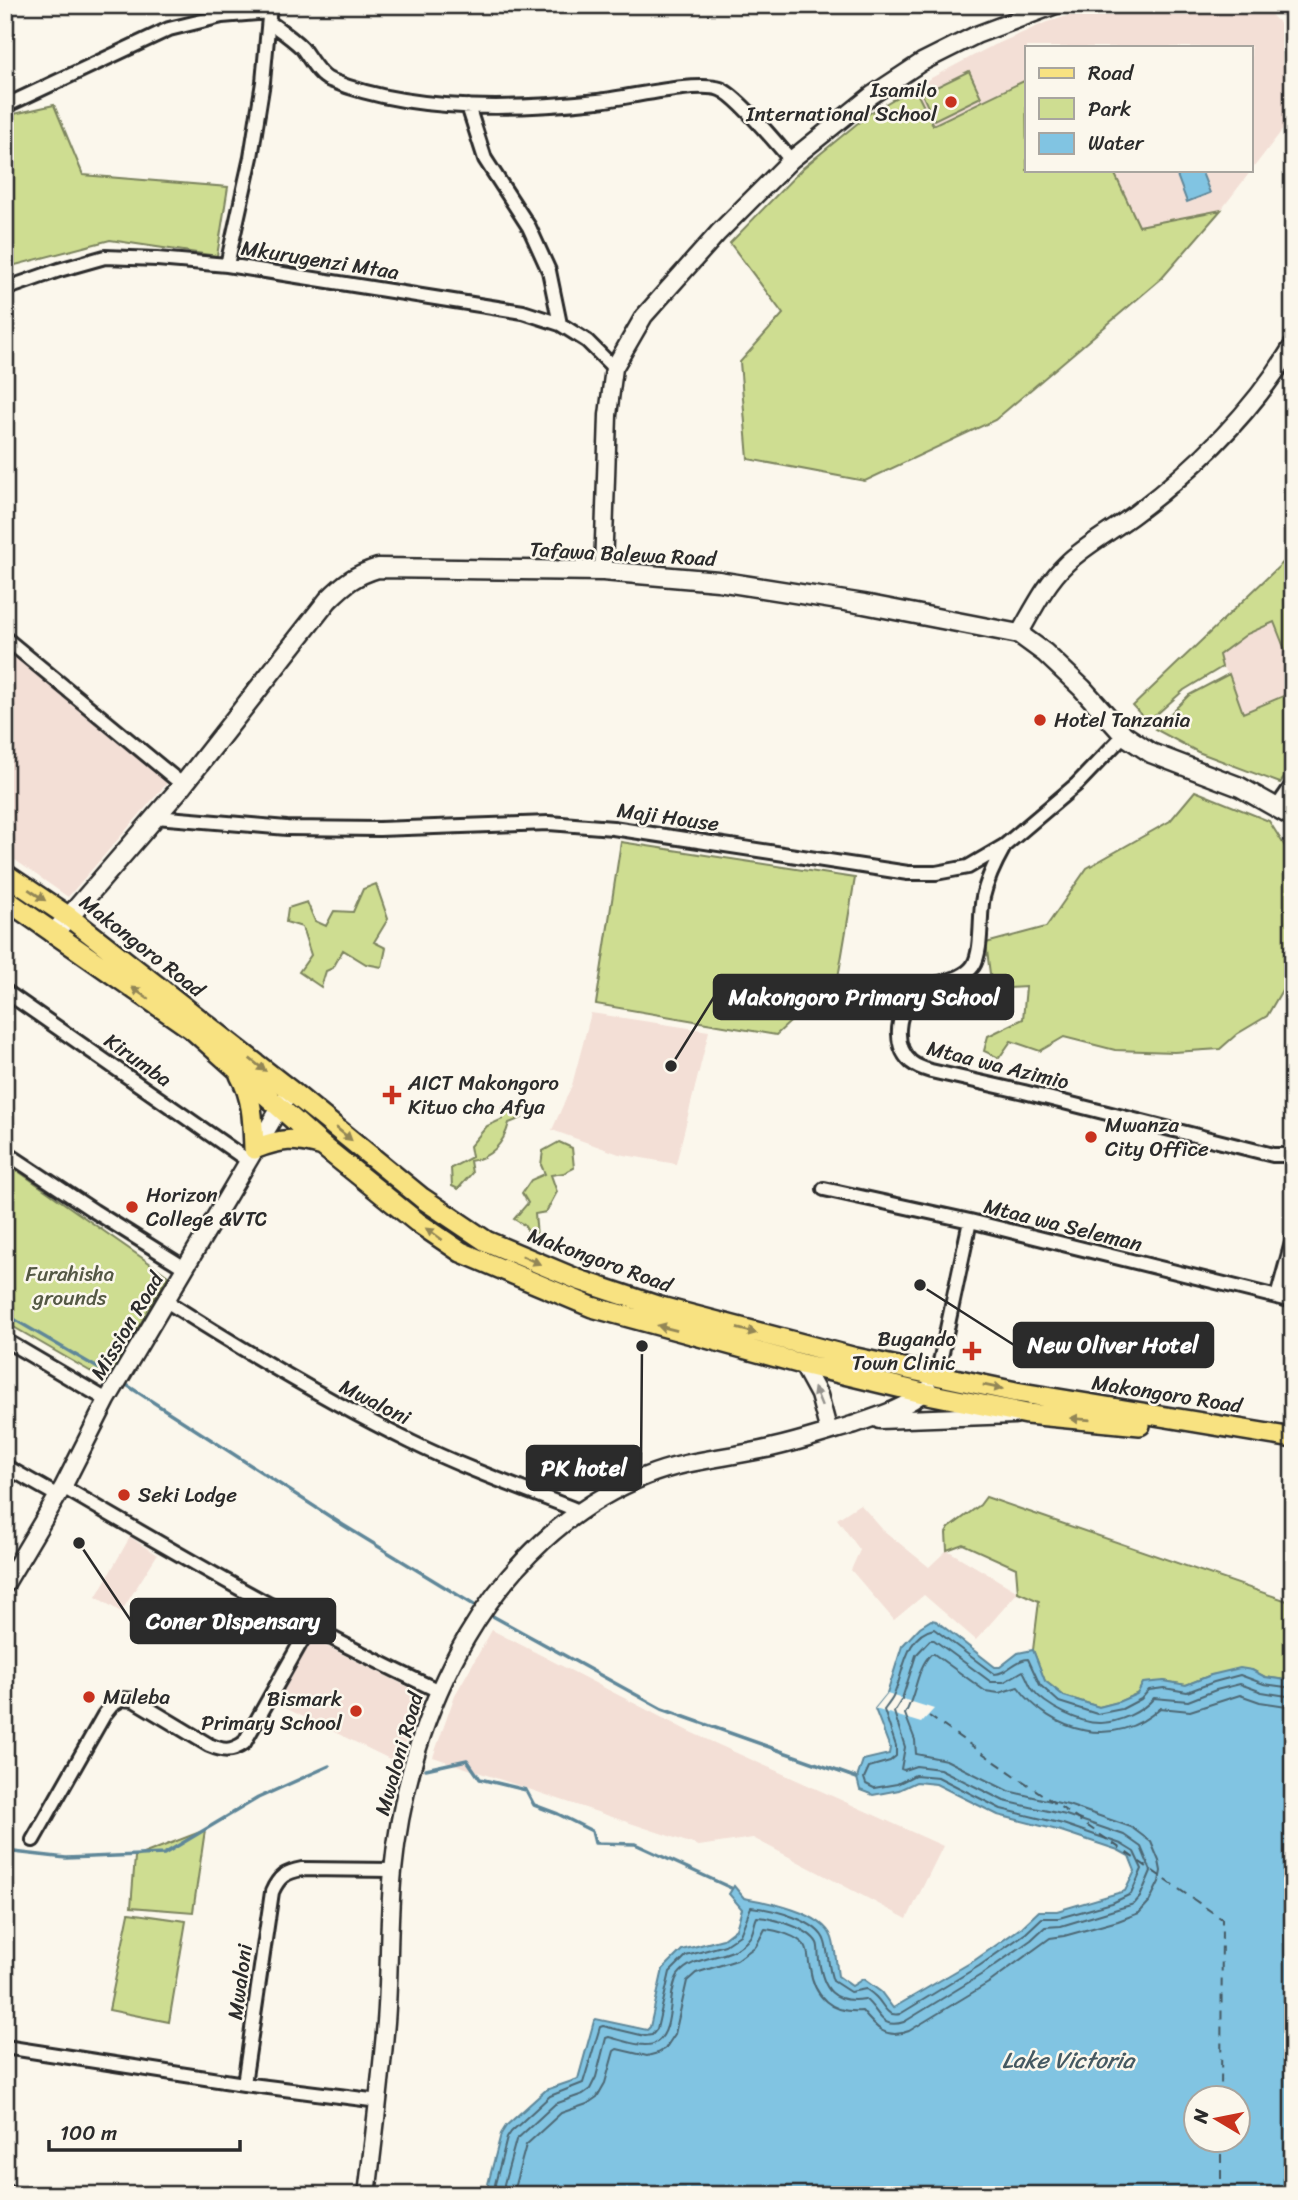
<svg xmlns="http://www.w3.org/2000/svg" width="1298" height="2200" viewBox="0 0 1298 2200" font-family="Sriracha,sans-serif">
	<rect width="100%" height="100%" fill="#fbf7ec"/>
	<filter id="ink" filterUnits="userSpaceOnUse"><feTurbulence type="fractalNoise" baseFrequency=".0143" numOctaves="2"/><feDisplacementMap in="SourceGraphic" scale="14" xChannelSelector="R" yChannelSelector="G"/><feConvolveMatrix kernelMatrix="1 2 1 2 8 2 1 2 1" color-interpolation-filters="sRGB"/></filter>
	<g filter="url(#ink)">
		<path fill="#f3dfd6" d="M1105,5H1261L1293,36V116L1221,210L1138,226L1113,170H1251V47H1027V81L932,126L914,87L988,48L1047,22Z
			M1275,622L1293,670V692L1242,713L1229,674L1222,667L1219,655L1247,634Z
			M5,649L167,783L68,897L5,853Z
			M591,1013L709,1031L676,1164L619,1154L552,1130L572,1085Z
			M860,1504L883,1530L929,1567L947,1550L1018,1592L976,1640L924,1595L894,1620L851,1570L860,1550L837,1519Z
			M130,1537L157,1555L121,1612L96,1597Z
			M492,1630L688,1731L943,1846L907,1919L753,1838L699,1846L433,1757L455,1695Z
			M312,1639L424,1695L398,1763L277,1704Z"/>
		<path fill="#cedd91" stroke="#7c845e" stroke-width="2" d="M969,71L981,97L934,120L922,94Z
			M1026,80L1027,170H1113L1139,226L1221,210L1162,278L995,420L865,481L748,459L740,362L783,314L730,243L803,168L870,113L914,87L933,125Z
			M54,105L83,175L228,187L217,256L110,240L8,267L5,264V116Z
			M1293,553V670L1274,622L1247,634L1219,655L1222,667L1184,690L1148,722L1133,706Z
			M1229,674L1243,713L1293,692V766L1280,783L1198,752L1155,729L1189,695Z
			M1195,791L1269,821L1293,859V971L1267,1016L1237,1034L1220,1049L1174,1052L1115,1050L1064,1037L1040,1051L1011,1041L999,1058L984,1051L988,1036L1023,1019L1026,987L992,989L986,943L1046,927L1087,868L1170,821Z
			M621,842L855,878L838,978L776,1035L596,1004Z
			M376,884L388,919L374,942L386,948L382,967L366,964L343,950L333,968L326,971L321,987L299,972L311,955L302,927L286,922L288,908L307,902L315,921L326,926L334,911L353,912L363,889Z
			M514,1100L522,1118L509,1123C504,1143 491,1158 470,1161L472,1173L458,1189L452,1186L451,1168L472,1157L470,1146L487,1126L503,1119L502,1109Z
			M559,1142L572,1148L574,1168L564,1173L551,1175L557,1192L546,1212L535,1214L537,1236L534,1241L524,1225L514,1219L528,1203L522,1193L531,1180L545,1174L541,1165L543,1151Z
			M5,1162L168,1276L107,1381L5,1322Z
			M986,1497L1293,1603V1681L1265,1677L1252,1670L1211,1675L1186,1685L1164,1681L1119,1702L1099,1707L1064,1696L1045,1681L1033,1650L1039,1601L1018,1592L1016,1568L963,1544L947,1550L946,1533L949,1528L980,1505Z
			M205,1830L193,1912L131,1907L135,1857Z
			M129,1913L186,1921L169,2022L109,2010Z"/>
		<path fill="#81c4e2" stroke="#5f8799" stroke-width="2" fill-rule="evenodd" d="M1175,170H1201L1210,193L1187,202Z
			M931,1620L936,1621L995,1667H1000L1018,1653L1033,1650L1045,1681L1064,1696L1099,1707L1118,1702L1137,1694L1143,1683L1164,1681L1186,1685L1211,1675L1240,1668L1252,1670L1265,1677L1293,1681V2195H490L488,2184L501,2134L506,2126L546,2090L578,2079L594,2021L596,2019L647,2030L650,2027L663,1969L682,1950L723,1939L736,1929L742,1909L729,1894L734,1886L744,1898C767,1902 823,1912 832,1938C836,1950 836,1964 838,1976L852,1986L863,1979L881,1992L893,2008L975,1960L1022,1927L1039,1911H1057L1125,1891L1135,1871L1129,1856L1118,1850L1061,1831L998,1815L936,1784L916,1782L899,1790L873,1795L860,1790L857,1778L863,1760L889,1754L890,1748L875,1709L887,1694L902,1646L920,1627ZM1196,2098H1238V2140H1196Z"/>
		<path fill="#fbf7ec" d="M887,1694L934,1709L921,1723L875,1709Z"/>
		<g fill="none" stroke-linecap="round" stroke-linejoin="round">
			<path stroke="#4d6874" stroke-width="2" d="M496,2195L495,2184L507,2138L511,2132L550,2096L583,2083L600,2027L603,2026L645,2036L652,2035L657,2029L670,1972L686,1956L725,1945L740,1935L751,1907C771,1909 819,1920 825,1942C829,1955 828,1969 833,1981L850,1992L866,1989C869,1991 873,1994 876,1997C885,2006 886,2017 900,2014L979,1966L1026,1933L1042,1918H1059L1112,1903L1131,1894L1142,1869L1134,1852L1121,1844L1063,1824L1001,1809L938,1777L915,1775L897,1784L874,1788L866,1784L864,1778L869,1767L890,1761L896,1756V1746L884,1710C887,1706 891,1701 893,1697C904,1674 904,1635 934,1629L994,1674C1008,1674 1015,1659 1028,1659L1040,1685L1059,1702L1097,1714L1122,1709L1141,1699L1149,1690L1164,1688L1187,1692L1214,1682L1240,1675L1264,1684L1293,1688
				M505,2195L504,2184L516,2140L555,2104L583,2094L590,2089L596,2077L606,2038L609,2037C622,2040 645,2050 657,2042C675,2029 667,1992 678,1975C695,1952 733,1962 750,1937C754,1931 754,1923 757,1917C773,1918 809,1928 817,1943C819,1947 818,1955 819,1960C823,1989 833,2004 865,1999C880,2011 880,2030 904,2022L984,1973L1031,1940L1045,1927L1061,1926L1134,1904L1140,1897L1151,1871L1141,1847L1124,1835L1066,1815L1004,1801L940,1769L916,1766L904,1770L901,1769L905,1747L894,1712L902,1699L916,1655L930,1640H934L991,1682H1004L1023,1671C1027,1677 1029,1685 1033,1690C1045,1706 1081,1724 1101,1723C1120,1722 1142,1712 1154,1698L1188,1701L1216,1690L1240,1684L1262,1692L1293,1697
				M516,2195L515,2185L526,2145L561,2113L587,2104L597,2097L605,2083L614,2051L617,2049L647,2056L658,2053L665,2049L675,2034L687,1981L696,1973L737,1960L756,1946L765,1929C776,1930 798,1936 805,1946C809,1952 808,1961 810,1968C814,1997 832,2014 862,2011C876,2028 886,2040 909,2031L990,1982L1050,1938L1064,1936L1118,1921L1139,1913L1149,1902L1159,1882L1161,1871L1159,1861L1151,1842L1131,1827L1068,1805L1008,1791L946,1760L916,1754L915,1740L905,1714C916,1696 916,1669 931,1654H934L985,1691L999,1693L1018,1687C1052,1733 1115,1750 1160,1708L1190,1711L1240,1695L1260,1702L1293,1707"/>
			<path stroke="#5f8799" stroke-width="3.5" d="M5,1314L115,1378
				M122,1382L343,1525L479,1608
				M489,1614L662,1709L857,1778
				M426,1769L467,1760L480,1779L526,1790L534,1805L558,1814L592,1831L595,1843L635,1844L731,1888
				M5,1851L66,1858L164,1854L258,1798L329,1766"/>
			<path stroke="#455962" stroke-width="2" stroke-dasharray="9 7" stroke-linecap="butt" d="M929,1716L1222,1919L1221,2098
				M1221,2195V2140"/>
			<g stroke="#2b2b2b" stroke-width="18">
				<path id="minor" d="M269,22C280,30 292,38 302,48C310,58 318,75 330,80C410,113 514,110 598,101C625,98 698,81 720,89C737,95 777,144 791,160
					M5,106L169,29L222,16L270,12
					M468,106L485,159L529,227L549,271L560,324
					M227,265L251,157L263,82L269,17
					M5,289L59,270L105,257L157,259L227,265L523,312L560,324L587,341L614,368
					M5,638L183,785
					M1277,807L1293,784
					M156,817L287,828L379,829L549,823L613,828L908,873H936L968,867L1004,846L1077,784L1124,735
					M1004,847C995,863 987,879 983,897C979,915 983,951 973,966C960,984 930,980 915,994C897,1010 892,1045 911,1062C917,1067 924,1069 931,1071L1024,1092L1273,1155H1290L1293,1153
					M5,991L247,1160
					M5,1152L94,1211L185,1268
					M824,1189L970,1221L1293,1301
					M1277,1297L1293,1239
					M166,1301C246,1352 326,1400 411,1442C466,1469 523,1489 579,1511
					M5,1340L107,1400
					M937,1376L970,1221
					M5,1466L58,1496
					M63,1487C186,1559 310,1631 439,1691
					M33,1840L104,1715L112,1705L122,1699L134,1700L209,1745C223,1751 231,1752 244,1743L310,1626
					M5,2047L244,2084L379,2101
					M244,2084L272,1892C279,1876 286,1872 302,1869L393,1870
					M5,2192L21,2195"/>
			</g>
			<g stroke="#2b2b2b" stroke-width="21">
				<path id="tertiary" d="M1288,5L1293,13
					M603,571L608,415L614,368L644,316L718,233L791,160L872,95L922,62L976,35L1056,5
					M1019,634C1033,610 1046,583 1067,563C1087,544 1114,530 1136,513C1198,466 1253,412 1293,345
					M802,1364L819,1395L829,1432
					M879,1420L1014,1415
					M5,1585L63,1487L107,1400L285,1099
					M367,2195C374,2137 381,2080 386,2022C390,1972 388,1921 393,1871C408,1712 490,1538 646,1476C683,1461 723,1458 761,1450C792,1444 822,1434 852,1425C879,1416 906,1408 928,1389"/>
			</g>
			<g stroke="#2b2b2b" stroke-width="23">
				<path id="secondary" d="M53,933L69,917L183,785L328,600C345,583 355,575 378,568L603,571L718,581L864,604L1019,634L1045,653L1082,688L1124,735L1151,753L1240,787L1293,817"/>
			</g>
			<g stroke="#2b2b2b" stroke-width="24">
				<path id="primary" d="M5,874L69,917L291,1091L422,1198L486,1241L579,1280L657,1306L856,1358L1016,1392L1293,1438
					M5,899L193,1030L324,1147L417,1222L461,1252L592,1307L802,1364L923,1393L1027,1414L1140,1425
					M240,1075C253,1098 253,1123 254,1149C283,1138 293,1138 323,1146"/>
			</g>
			<use href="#minor" stroke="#fbf7ec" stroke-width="12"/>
			<use href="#tertiary" stroke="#fbf7ec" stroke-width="16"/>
			<use href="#secondary" stroke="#fbf7ec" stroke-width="18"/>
			<use href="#primary" stroke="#f8e281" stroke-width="19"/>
		</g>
		<defs><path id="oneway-solid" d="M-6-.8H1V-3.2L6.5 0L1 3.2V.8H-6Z" transform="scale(1.75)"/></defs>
		<g fill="#928656">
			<use href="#oneway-solid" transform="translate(37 895) rotate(34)"/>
			<use href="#oneway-solid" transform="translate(140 993) rotate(-145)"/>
			<use href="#oneway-solid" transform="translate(258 1065) rotate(38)"/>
			<use href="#oneway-solid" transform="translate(344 1134) rotate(39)"/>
			<use href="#oneway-solid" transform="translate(434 1234) rotate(-145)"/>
			<use href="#oneway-solid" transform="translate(531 1260) rotate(24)"/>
			<use href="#oneway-solid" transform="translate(667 1328) rotate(-165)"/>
			<use href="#oneway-solid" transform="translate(747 1331) rotate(14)"/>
			<use href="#oneway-solid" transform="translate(993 1387) rotate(11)"/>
			<use href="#oneway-solid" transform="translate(1080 1419) rotate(-175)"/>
		</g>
		<use fill="#93918c" href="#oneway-solid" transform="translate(818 1397) rotate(-112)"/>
	</g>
	<g fill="#c8321e" stroke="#fbf7ec" stroke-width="2.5">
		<circle cx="951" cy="102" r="7"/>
		<circle cx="1040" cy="720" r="7"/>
		<path d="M388.5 1084.5h7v7h7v7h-7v7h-7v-7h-7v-7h7z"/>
		<circle cx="1091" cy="1137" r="7"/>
		<circle cx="132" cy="1207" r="7"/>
		<path d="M968.5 1340.5h7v7h7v7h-7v7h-7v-7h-7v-7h7z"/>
		<circle cx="124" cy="1495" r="7"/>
		<circle cx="89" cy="1697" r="7"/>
		<circle cx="356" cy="1711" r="7"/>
	</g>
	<g text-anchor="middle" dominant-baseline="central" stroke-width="5" stroke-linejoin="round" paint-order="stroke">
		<g font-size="21" fill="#2b2b2b" stroke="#fbf7ec" text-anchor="start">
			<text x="937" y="90" text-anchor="end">Isamilo<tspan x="937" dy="24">International School</tspan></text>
			<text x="1054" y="720">Hotel Tanzania</text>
			<text x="408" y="1083">AICT Makongoro<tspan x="408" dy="24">Kituo cha Afya</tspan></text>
			<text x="1105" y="1125">Mwanza<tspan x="1105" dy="24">City Office</tspan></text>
			<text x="146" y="1195">Horizon<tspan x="146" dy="24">College &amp;VTC</tspan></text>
			<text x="956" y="1339" text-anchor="end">Bugando<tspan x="956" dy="24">Town Clinic</tspan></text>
			<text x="138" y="1495">Seki Lodge</text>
			<text x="103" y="1697">Muleba</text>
			<text x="342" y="1699" text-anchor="end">Bismark<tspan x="342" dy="24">Primary School</tspan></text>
		</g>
		<g font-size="21" fill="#2b2b2b" stroke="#fbf7ec">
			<text transform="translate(320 260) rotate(9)">Mkurugenzi Mtaa</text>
			<text transform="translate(623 554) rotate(3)">Tafawa Balewa Road</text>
			<text transform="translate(668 817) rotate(8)">Maji House</text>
			<text transform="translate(142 946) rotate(38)">Makongoro Road</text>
			<text transform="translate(138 1060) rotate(35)">Kirumba</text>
			<text transform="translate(998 1065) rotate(14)">Mtaa wa Azimio</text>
			<text transform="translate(1063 1225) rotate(14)">Mtaa wa Seleman</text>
			<text transform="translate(600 1260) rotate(20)">Makongoro Road</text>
			<text transform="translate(127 1326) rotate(-59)">Mission Road</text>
			<text transform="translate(1167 1394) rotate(9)">Makongoro Road</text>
			<text transform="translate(375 1402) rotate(27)">Mwaloni</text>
			<text transform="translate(399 1754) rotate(-74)">Mwaloni Road</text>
			<text transform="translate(240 1982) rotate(-82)">Mwaloni</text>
		</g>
		<g font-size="21" fill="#545844" stroke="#fbf7ec">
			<text x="70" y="1274">Furahisha<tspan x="70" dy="24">grounds</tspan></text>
		</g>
		<g font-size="23" font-style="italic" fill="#455962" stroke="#fbf7ec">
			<text x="1068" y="2060">Lake Victoria</text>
		</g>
	</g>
	<path fill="none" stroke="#2b2b2b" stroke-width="2.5" d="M671 1066L714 997M920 1285L1014 1345M642 1346L641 1468M79 1543L131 1621"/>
	<g fill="#2b2b2b" stroke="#fbf7ec" stroke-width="2.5">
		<circle cx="671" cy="1066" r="7"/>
		<circle cx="920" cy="1285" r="7"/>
		<circle cx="642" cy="1346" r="7"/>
		<circle cx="79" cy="1543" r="7"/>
	</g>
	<g fill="#2b2b2b" stroke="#2b2b2b" stroke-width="2.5">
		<rect x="714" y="975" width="299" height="44" rx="7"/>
		<rect x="1014" y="1323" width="199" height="44" rx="7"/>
		<rect x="527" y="1446" width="114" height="44" rx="7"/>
		<rect x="131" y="1599" width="204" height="44" rx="7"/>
	</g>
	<g font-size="23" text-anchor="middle" font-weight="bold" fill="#fff">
		<text x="864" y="1005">Makongoro Primary School</text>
		<text x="1113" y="1353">New Oliver Hotel</text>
		<text x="584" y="1476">PK hotel</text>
		<text x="233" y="1629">Coner Dispensary</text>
	</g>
	<rect width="1298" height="2200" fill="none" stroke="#fbf7ec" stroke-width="28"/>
	<rect x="14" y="14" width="1270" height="2172" fill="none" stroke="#2b2b2b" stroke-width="2.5" filter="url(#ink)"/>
	<rect x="1025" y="46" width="228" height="126" fill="#fbf7ec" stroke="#a8a59f" stroke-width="2"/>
	<rect x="1039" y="68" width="35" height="10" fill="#f8e281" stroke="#a8a59f" stroke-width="2"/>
	<text x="1088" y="80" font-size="21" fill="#2b2b2b">Road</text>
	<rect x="1039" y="98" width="35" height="21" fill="#cedd91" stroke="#a8a59f" stroke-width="2"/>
	<text x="1088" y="116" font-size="21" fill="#2b2b2b">Park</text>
	<rect x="1039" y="133" width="35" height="21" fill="#81c4e2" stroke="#a8a59f" stroke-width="2"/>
	<text x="1088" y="150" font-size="21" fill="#2b2b2b">Water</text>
	<g transform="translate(1217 2119) rotate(280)"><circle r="33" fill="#fbf7ec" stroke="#a8a59f" stroke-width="2"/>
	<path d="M0-5L12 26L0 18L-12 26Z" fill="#c8321e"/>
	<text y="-10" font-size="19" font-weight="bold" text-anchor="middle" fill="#2b2b2b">N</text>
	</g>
	<path d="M49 2140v10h191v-10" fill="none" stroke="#2b2b2b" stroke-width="3.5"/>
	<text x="60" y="2140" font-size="21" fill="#2b2b2b" stroke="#fbf7ec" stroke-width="5" paint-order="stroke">100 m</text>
</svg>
